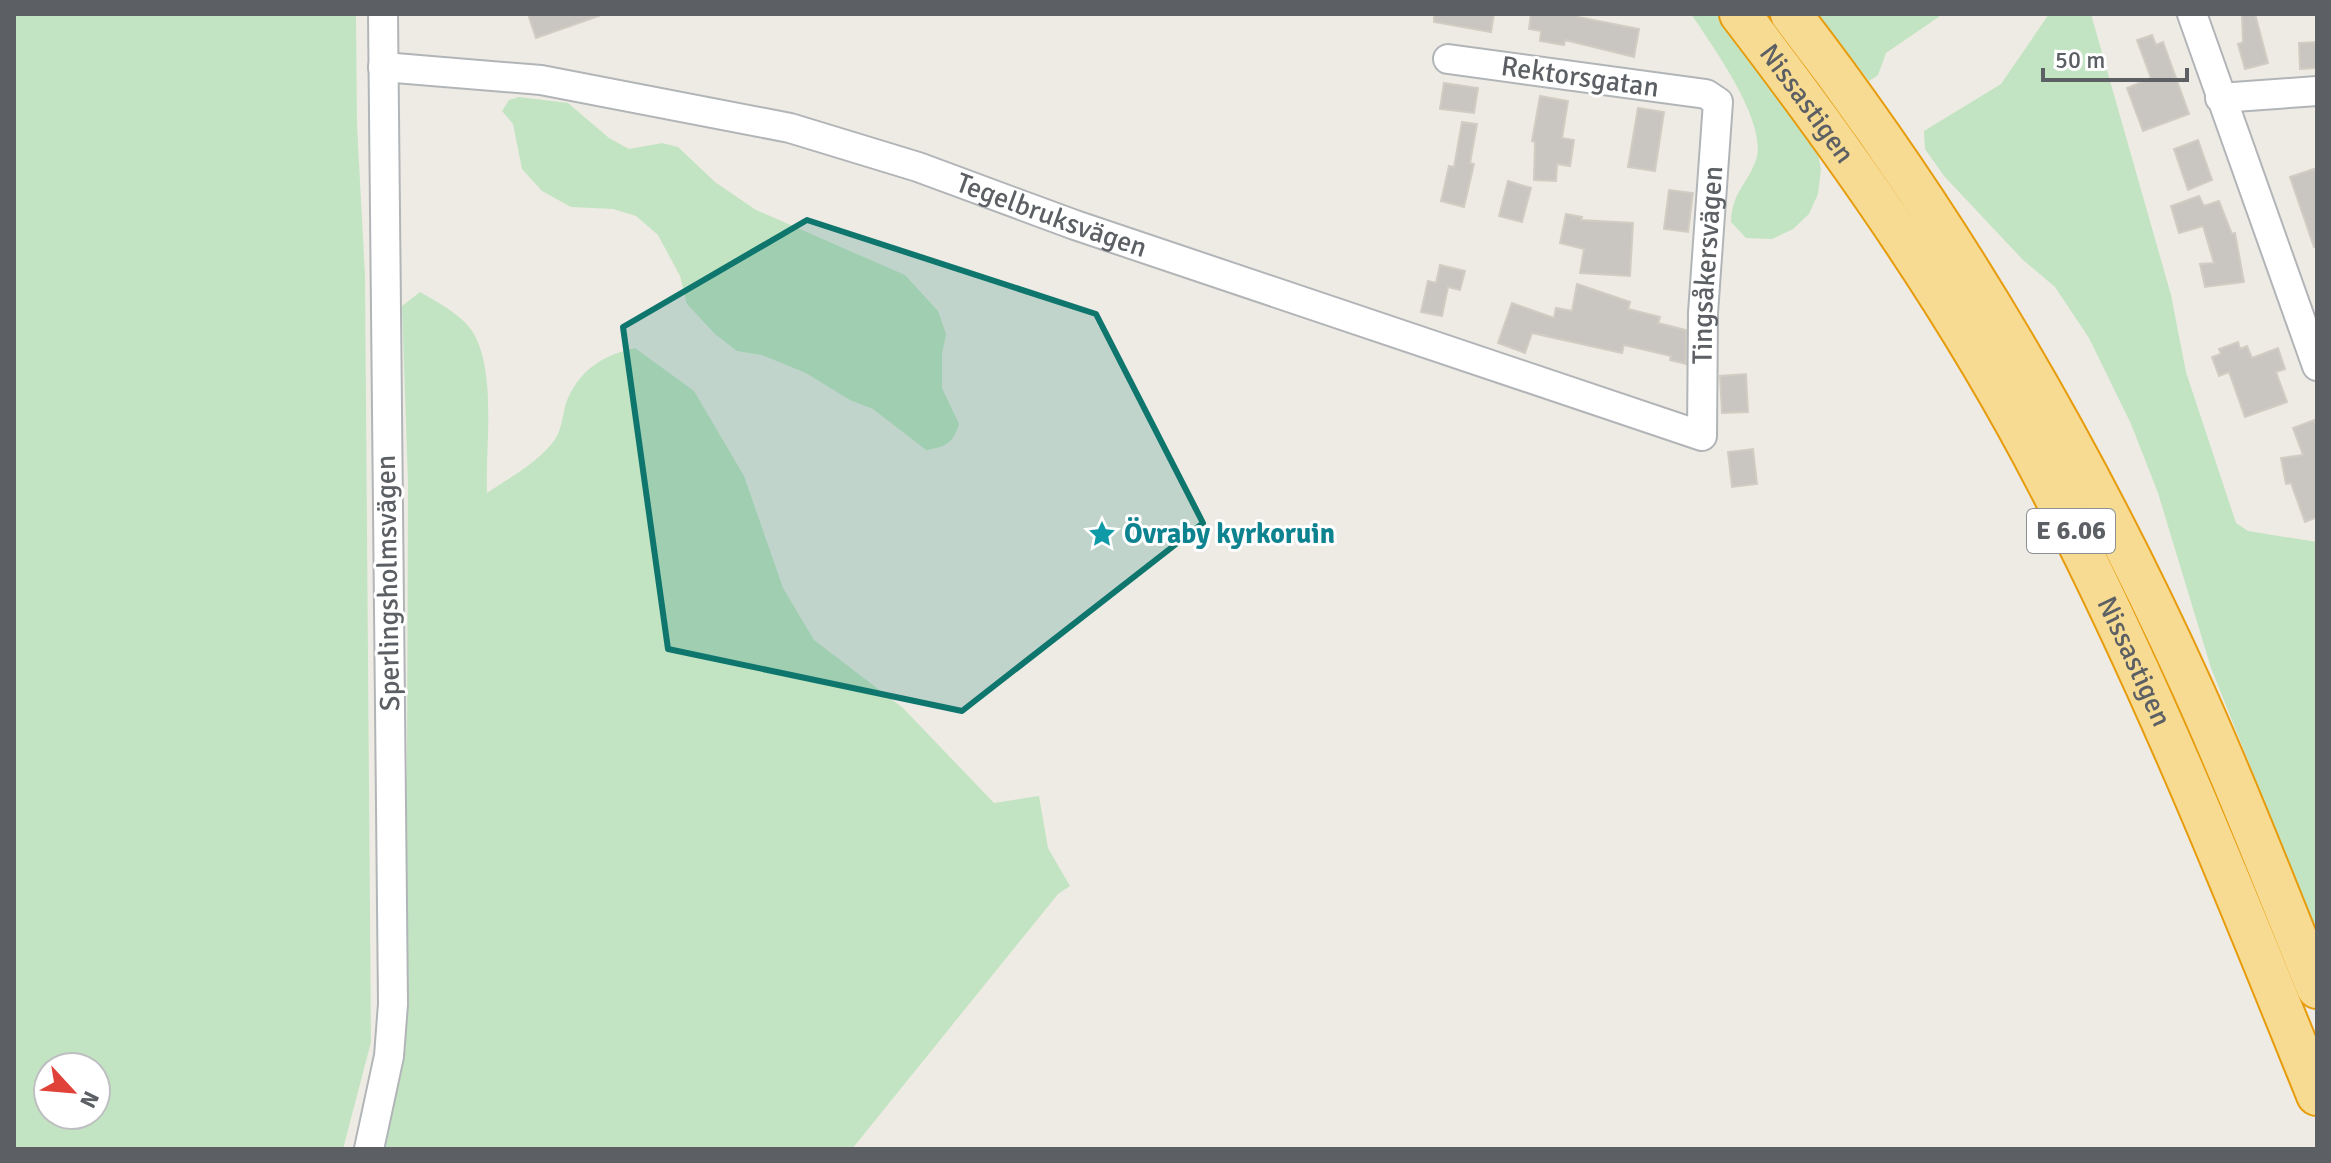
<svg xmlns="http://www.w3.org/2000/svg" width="2331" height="1163" viewBox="0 0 2331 1163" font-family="Signika,sans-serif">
	<rect width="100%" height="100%" fill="#eeebe4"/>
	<path fill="#c3e4c2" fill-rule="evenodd" d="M14,14H356L357,125L365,275L371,1042L343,1149H14ZM96,1067V1115H48V1067Z
		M1691,14H1720L1815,140L1821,169L1818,194L1809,214L1793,229L1772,239L1746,238L1731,222C1732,192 1747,185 1756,160C1769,123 1711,44 1691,14Z
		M1818,14H1943L1886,53L1878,75L1869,81Z
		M2049,14H2091L2171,295L2186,372L2236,523L2248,531L2317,542V933L2211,668L2158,493L2131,424L2089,338L2055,287L2023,260L1944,176L1925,149L1924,131L2001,84Z
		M519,97L568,103L609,138L629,149L662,143L678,147L715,182L756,210L905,275L938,311L946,334L942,354V388L959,424C953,443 946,447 926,450L873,409L850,400L806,373L762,355L737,351L715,334L687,304L680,276L658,235L636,216L613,209L571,207L542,191L522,169L513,124L502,111L509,100Z
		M420,292C437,302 457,312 470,328C498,366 485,448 487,493C509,478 546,458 558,434C563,423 563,409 568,398C582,368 604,355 635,348L694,391L744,476L783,588L814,640L903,708L994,803L1039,796L1048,848L1070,886L1058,894L852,1149H382L406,1047L408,483L402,306Z"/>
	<path fill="#c9c6c1" stroke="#d2cdc3" stroke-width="2" d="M528,14H598L599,16L536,38Z
		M1434,14H1494L1491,32L1434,22Z
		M1531,14H1578V17L1639,29L1634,57L1565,40L1564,45L1540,41L1541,31L1529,29Z
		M2242,14H2255L2268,63L2245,69L2238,44L2243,42Z
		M2152,35L2156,45L2163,42L2189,114L2143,131L2127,88L2151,78L2137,40Z
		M2317,42V68L2300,69L2299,43Z
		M1444,83L1478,88L1474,113L1440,109Z
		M1540,96L1568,101L1562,138L1574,140L1570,166L1557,164L1556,181L1534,180L1535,142L1532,141Z
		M1638,108L1664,112L1655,171L1628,167Z
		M1462,122L1477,124L1470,163L1474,164L1464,207L1441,201L1449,166L1454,167Z
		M2198,140L2212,180L2188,190L2174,149Z
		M2317,168V247H2314L2290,177Z
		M1508,181L1531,188L1522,222L1499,216Z
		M1669,190L1693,193L1688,232L1664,229Z
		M2199,196L2204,206L2219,201L2232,234L2235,233L2244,282L2205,287L2200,264L2214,263L2203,226L2179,233L2171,206Z
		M1566,214L1582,217L1581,220L1633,223L1630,276L1580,273L1584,249L1560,243Z
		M1440,265L1465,271L1460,290L1448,287L1442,316L1421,312L1428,281L1436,283Z
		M1577,284L1630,302L1628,309L1660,317L1658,323L1686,330V364L1670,360L1671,356L1624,345L1622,353L1532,333L1525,353L1498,343L1512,303L1554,318L1556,308L1572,311Z
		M2238,342L2240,349L2247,346L2252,358L2278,348L2285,369L2276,372L2287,402L2245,417L2229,372L2219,376L2212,357L2221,354L2219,349Z
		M1746,374L1748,412L1722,413L1720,376Z
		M2314,420L2317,428V517L2305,522L2291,483L2286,484L2281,458L2303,455L2293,428Z
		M1753,449L1757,484L1732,487L1728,452Z"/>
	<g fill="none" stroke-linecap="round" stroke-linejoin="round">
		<g stroke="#b1b5b8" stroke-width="32">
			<g id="minor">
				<path d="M2192,14L2317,366"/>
				<path id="s1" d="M383,67L541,80L790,128L918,167L1075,225L1702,436L1703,313L1718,102L1706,94L1448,59"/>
				<path d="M2220,98L2317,91"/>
				<path d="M369,1149L389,1056L393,1004L383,14"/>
			</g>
		</g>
		<g stroke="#e69c0c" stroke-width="44">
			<g id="highway">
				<path id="s2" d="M1740,14C1854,163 1962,317 2048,484C2151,682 2234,889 2317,1095"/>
				<path d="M1791,14C1951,221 2084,449 2192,687C2237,786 2276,888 2317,988"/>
			</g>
		</g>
		<use href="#minor" stroke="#fff" stroke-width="28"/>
		<use href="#highway" stroke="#f7db92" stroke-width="40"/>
	</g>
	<path fill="#0f766e" fill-opacity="0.2" stroke="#0f766e" stroke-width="6" stroke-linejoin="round" d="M807,220L1096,314L1203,523L962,711L668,649L623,327Z"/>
	<defs>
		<g id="sight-bare" transform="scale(2.16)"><path d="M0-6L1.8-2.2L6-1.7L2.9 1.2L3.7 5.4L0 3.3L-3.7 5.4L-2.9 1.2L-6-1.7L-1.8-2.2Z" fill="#0f9aa8" stroke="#fff" stroke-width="2.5" paint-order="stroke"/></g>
	</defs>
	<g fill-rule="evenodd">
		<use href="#sight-bare" x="1102" y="534"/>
	</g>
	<g text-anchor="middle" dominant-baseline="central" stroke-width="6" stroke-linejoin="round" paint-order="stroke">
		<rect fill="#fff" stroke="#8d9092" stroke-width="2" x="2027" y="509" width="88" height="44" rx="6"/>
		<g font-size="26" font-weight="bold" fill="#5c6064">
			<text x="2071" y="531">E 6.06</text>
		</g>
		<g font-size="28" fill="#5c6064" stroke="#fff">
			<text transform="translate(1580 77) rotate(8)">Rektorsgatan</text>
			<text stroke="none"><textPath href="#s2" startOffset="112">Nissastigen</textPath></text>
			<text stroke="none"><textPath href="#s1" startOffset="688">Tegelbruksvägen</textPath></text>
			<text stroke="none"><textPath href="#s1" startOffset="1546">Tingsåkersvägen</textPath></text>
			<text transform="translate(388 583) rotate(-91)">Sperlingsholmsvägen</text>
			<text stroke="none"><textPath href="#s2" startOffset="760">Nissastigen</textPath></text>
		</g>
		<g font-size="28" font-weight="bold" fill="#0d838f" stroke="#fff" text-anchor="start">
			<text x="1124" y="534">Övraby kyrkoruin</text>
		</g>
	</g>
	<rect width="2331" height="1163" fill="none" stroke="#5c6064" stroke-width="32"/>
	<g transform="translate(72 1091) rotate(116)"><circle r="38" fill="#ffffff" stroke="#bebfc1" stroke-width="2"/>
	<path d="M0-6L14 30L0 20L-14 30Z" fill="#e04138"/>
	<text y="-12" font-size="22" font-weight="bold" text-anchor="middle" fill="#5c6064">N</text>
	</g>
	<path d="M2043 68v12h144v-12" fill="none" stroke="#5c6064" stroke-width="4"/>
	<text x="2055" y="68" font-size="24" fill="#5c6064" stroke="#ffffff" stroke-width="6" paint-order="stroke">50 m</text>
</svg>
